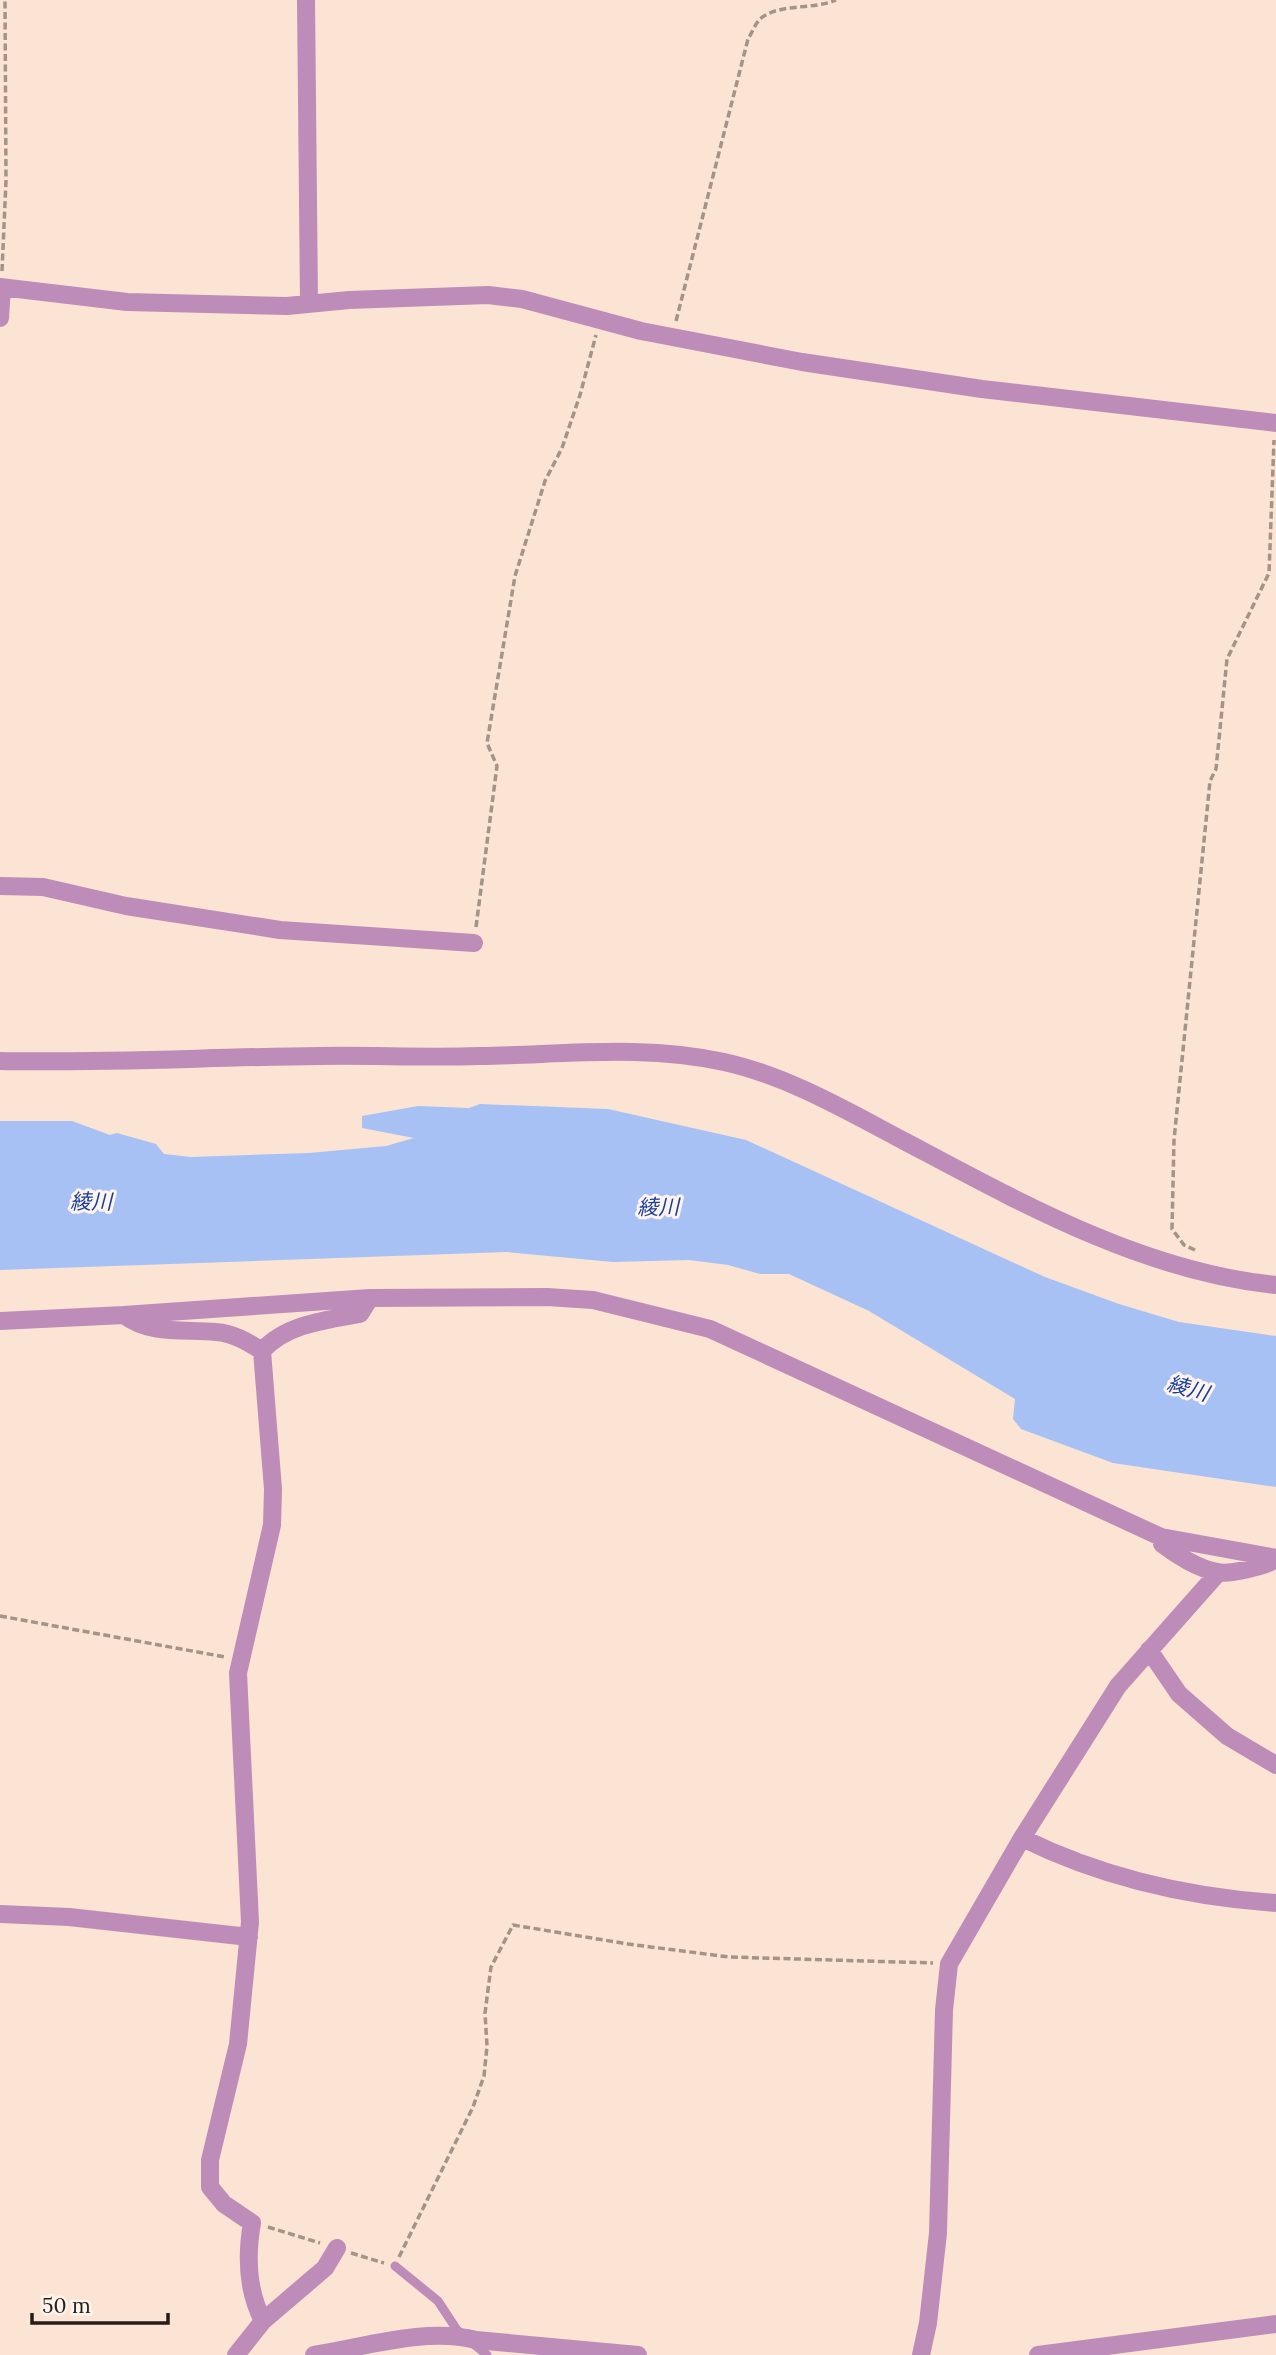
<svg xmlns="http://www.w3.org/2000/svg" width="1276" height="2355" viewBox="0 0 1276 2355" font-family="Lora,'Noto Sans JP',serif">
	<rect width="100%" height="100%" fill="#fbe4d4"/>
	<path fill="#a7c1f4" d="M480,1104L608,1109L746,1140L1045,1277L1119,1304L1179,1322L1276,1336V1487L1113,1463L1021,1429L1013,1419L1015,1399L869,1311L789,1274H760L728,1265L689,1260L613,1262L506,1252L0,1270V1121H72L110,1135L117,1133L156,1144L164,1154L191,1157L309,1153L386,1146L414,1138L362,1128V1116L418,1106L469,1108Z"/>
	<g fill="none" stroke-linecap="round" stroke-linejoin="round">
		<path stroke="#a49387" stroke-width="3.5" stroke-dasharray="7 3.5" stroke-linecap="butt" d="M2,271L6,181L5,0
			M676,321L748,39C752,33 755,24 760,19C778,3 814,10 836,0
			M476,927L497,766L487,743L515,576L545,481L562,448L580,395L596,335
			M1195,1250L1184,1245L1172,1229L1174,1140L1210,781L1216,769L1227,659L1269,573L1274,440
			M0,1616L225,1657
			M268,2227L320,2243
			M351,2253L384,2263
			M399,2257L473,2107L484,2076L487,2046L485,2013L491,1967L513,1925L628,1944L729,1957L933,1963"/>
		<path stroke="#bd8cb9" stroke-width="9" d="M395,2266L438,2301L457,2330L487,2355"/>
		<path stroke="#bd8cb9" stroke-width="18" d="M306,0L309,303
			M0,287L127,302L287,306L349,300L488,295L522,299L641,331L802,362L982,389L1276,423
			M0,318L2,287
			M0,886L43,887L126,906L280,930L474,943
			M0,1061C106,1063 213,1057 319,1056C372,1055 426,1058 479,1056C560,1055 644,1044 724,1062C788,1076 849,1112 906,1142C1021,1203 1144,1272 1276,1285
			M124,1315L370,1298
			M0,1321L124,1315C150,1335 184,1329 216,1332C233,1333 248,1342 262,1351
			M1161,1537L1276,1558
			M1149,1650L1179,1694L1227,1736L1276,1765
			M1022,1838C1103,1878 1187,1897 1276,1903
			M0,1914L69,1917L249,1937
			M263,2321L325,2268L337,2248
			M236,2355L263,2321C247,2290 246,2257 252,2223L224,2204L210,2187V2160L238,2044L250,1922L238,1673L272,1525L273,1489L262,1351C286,1324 326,1320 360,1314L370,1298L547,1297L593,1300L710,1329L1161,1537L1162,1544C1176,1555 1199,1569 1217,1572C1229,1575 1267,1566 1276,1559
			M314,2355C365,2347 426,2327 476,2340L638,2355
			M921,2355L928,2323L938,2233L944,2010L949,1964L1022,1838L1118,1686L1218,1573
			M1038,2355L1276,2324"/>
	</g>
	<g text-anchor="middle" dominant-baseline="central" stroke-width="6" stroke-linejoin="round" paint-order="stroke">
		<g font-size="21" font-style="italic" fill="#183d9b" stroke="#fef4ee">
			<text x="91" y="1201">綾川</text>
			<text transform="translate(658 1207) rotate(-1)">綾川</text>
			<text transform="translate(1188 1388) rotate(16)">綾川</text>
		</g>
	</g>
	<path d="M32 2313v10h136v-10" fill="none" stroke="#251d17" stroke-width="3.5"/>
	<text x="42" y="2313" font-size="21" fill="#251d17" stroke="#fef4ee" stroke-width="5" paint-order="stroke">50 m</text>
</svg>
